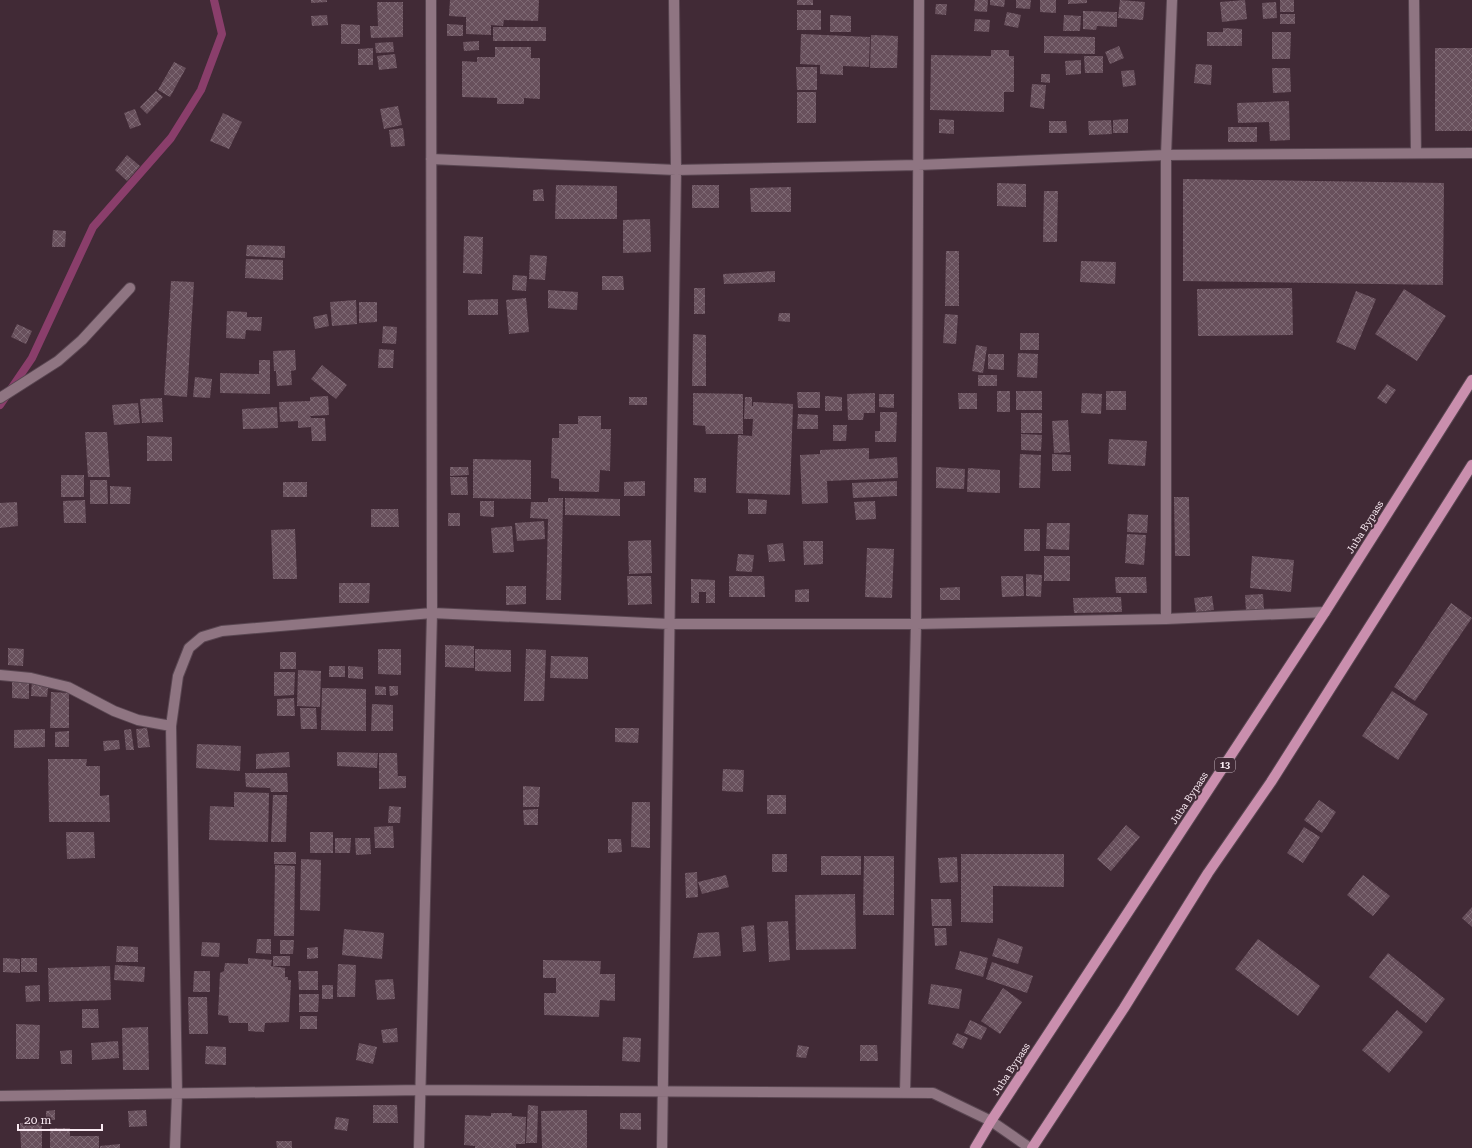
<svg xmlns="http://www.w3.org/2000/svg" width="1472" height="1148" viewBox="0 0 1472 1148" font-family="'Roboto Serif',serif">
	<defs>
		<pattern id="building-cross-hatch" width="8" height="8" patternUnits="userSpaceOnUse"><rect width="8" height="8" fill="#68505c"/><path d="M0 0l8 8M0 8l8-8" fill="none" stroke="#7e6974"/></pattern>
	</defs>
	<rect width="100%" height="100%" fill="#412a36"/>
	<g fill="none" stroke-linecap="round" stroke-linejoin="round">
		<path stroke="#8a3e6b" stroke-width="8" d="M0,405L32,358L93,227L171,138L201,90L222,34L214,0"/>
	</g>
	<path fill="url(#building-cross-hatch)" d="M311,0H327V2L311,3Z
		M450,0H539L538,21L504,20L503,26L491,25V35L466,34V17L449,16Z
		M797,0H813V5H797Z
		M975,0H988L987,12L974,11Z
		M990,0H1005L1004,7L990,5Z
		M1016,0H1031L1030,9L1016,8Z
		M1040,0H1056V13L1040,12Z
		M1068,0H1087V3L1068,4Z
		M1120,0L1145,2L1143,20L1118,18Z
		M1245,0L1247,19L1222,22L1220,2Z
		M1280,0H1294V12H1280Z
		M377,2H403V37L371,38L370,26H378Z
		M1276,2L1277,18L1263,19L1262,3Z
		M936,4H947L946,15L935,14Z
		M797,10H821V30H797Z
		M1083,11L1117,12V27L1097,26L1096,30L1083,29Z
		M1007,12L1021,15L1018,28L1004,25Z
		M1280,14H1295V24H1280Z
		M327,15L328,25L312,26L311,16Z
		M830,15L851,16V32H830Z
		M1064,15L1081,16L1080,31H1063Z
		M975,19L990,20L989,32L974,31Z
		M341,24L360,25V44H341Z
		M447,24L463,25V36H447Z
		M493,27H546V41H493Z
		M1223,28L1242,29V46H1207V32H1223Z
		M1272,32H1291L1290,59H1272Z
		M801,34L870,37L869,67L843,66V75L820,74V65L800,64Z
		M871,35L898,36L897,68H870Z
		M1044,36L1095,37V54L1044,53Z
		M479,41V50L464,51L463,42Z
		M393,42L394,52L376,53L375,43Z
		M1119,46L1124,58L1110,64L1105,52Z
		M495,47H531V58H540V99L524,98V104H497V98L462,97V61L477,62V57H495Z
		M373,48V65H358V49Z
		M1435,48H1472V131H1435Z
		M991,50H1009V56H1014V92H1004V112L930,110L931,55L991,56Z
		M395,54L397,68L379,70L377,56Z
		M1084,56H1103V73H1085Z
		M1081,60V74L1066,75L1065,61Z
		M174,62L186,68L170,97L158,90Z
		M1196,64L1212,65L1211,85L1194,83Z
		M796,67H817V90H797Z
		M1272,68H1290L1291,92L1273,93Z
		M1134,70L1136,85L1123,87L1121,71Z
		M1041,74H1050V83L1041,82Z
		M1032,84L1046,85L1044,109L1030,107Z
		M156,91L163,97L147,114L140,107Z
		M797,92H816V123H797Z
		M1289,101L1290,140L1270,141L1269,122L1238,123L1237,103Z
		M398,106L402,125L384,129L380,109Z
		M135,109L141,125L130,129L124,113Z
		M223,113L242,122L229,149L210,141Z
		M939,119L954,120V134L939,133Z
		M1128,119V133H1113V120Z
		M1111,120L1112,134L1089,135L1088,121Z
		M1049,121H1066L1067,133H1049Z
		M1228,127H1257V142H1228Z
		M403,128L405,146L391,147L389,130Z
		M127,155L140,166L127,181L115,170Z
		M1183,179L1444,183L1443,285L1183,281Z
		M997,183L1026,184V207L997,206Z
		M556,185L617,186V219H555Z
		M692,185H719V208H692Z
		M791,187V212H751L750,188Z
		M543,189L544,201H533V190Z
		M1044,191H1058L1057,242H1043Z
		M650,219L651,252L623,253V220Z
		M53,230L66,231L65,247H52Z
		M464,236L483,237L482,274L463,273Z
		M247,245L285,246V258L246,256Z
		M946,251H959V306H945Z
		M530,255L547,256L545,280L529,279Z
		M246,259L283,260V280L245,278Z
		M1081,261L1116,262L1115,284L1080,282Z
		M775,271V282L724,284L723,274Z
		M513,275L527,276L526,291L512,290Z
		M602,276H623L624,290H602Z
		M171,281L194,282L187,397L164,395Z
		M694,288H705V314H694Z
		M1292,288L1293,335L1198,336L1197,289Z
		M1404,289L1446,316L1417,361L1375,334Z
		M548,290L578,292L577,310L548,308Z
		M1356,291L1376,299L1355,350L1336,342Z
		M526,298L529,332L509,334L506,300Z
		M498,299V315H468V300Z
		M356,300L357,324L332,326L330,302Z
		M359,302H377V322L359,323Z
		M227,311L247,312V317H262L261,331L246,330L245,339L226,338Z
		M779,313H790V322L778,321Z
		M327,314L329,326L315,329L313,317Z
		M945,314L958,315L956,344L943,343Z
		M17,324L32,331L26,344L11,337Z
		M383,326L397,327L396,344L382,343Z
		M1020,333H1039V350H1020Z
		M693,334L706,335V386H692Z
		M976,345L987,347L983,373L972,371Z
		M379,349L394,350L393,368H378Z
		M295,350L296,370L291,371L292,385L277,386L276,371H274L273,351Z
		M1018,353L1038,354L1037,378L1017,377Z
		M988,354H1004V370L988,369Z
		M259,360H270V394L220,393V373L259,374Z
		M322,365L347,385L336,399L311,379Z
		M978,375H997V386H978Z
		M195,377L212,379L210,398L193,397Z
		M1387,384L1396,390L1386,404L1377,398Z
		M997,391H1010V412H997Z
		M1016,391H1042V410H1016Z
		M1106,391H1126V410H1106Z
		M797,392H820V408H798Z
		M693,393L743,394V434H706L705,426L693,425Z
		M875,393V413H864L863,420H848L847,394Z
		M958,393H977V409H959Z
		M1082,393L1102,394L1101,414L1081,413Z
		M879,394H894V408L879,407Z
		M328,396L329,415L310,416L311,418H325L326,441H312L311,427L298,428V421L280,422L279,402L310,401V397Z
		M825,396L842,397V411H825Z
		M629,397H647V405H629Z
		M745,397H752V406H753V402L793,404L790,495L736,493L738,435L752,436L753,419H744Z
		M162,398L163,422L142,423L140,399Z
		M138,403L140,423L114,425L112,405Z
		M277,407L278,428L243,429L242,409Z
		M880,412H897L896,442H875V431H880Z
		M1021,413H1042V433H1021Z
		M798,414L818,415V429H797Z
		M578,416H601V429H611L610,471L600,470L599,492L559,491V479L551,478L552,438H559V424H578Z
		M1068,420L1070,452L1054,453L1052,421Z
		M833,425H847L846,441H833Z
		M85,432H107L110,477H88Z
		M1021,434L1042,435L1041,451L1021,450Z
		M147,436L172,437V461H147Z
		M1109,439L1147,441L1145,466L1108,464Z
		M869,448V459L897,457L898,478L827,481L828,503L802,504L800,455L820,454V450Z
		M1020,454L1041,455L1040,488H1019Z
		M1052,454L1071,455V471H1052Z
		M473,459L531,460V499L473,498Z
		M450,467H468L469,475L450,476Z
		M936,467L965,469L964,489L936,488Z
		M968,468L1000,470V493L967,492Z
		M61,475H84V497H61Z
		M450,477H467L468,495H451Z
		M694,478H706V493L694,492Z
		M90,480H107L108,504H90Z
		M645,481V496H624V482Z
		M897,481V496L853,498L852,483Z
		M283,482H307V497H283Z
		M110,486L131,487L130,504H110Z
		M1174,497H1189L1190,556H1175Z
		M548,498H563L561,600H546L548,519L530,518L531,502H548Z
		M565,498L620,499V516L565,515Z
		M748,499L767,500L766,514H748Z
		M85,500L86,523H64L63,501Z
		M480,501H494V517L480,516Z
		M875,501L876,519L856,520L854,502Z
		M17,502L18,526L0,528V503Z
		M371,509H398L399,527H371Z
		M448,513H460V526H448Z
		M1128,514L1148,515L1147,533L1127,532Z
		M544,521L545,539L517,541L515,523Z
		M1047,523H1070L1069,550L1046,549Z
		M512,526L514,552L493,553L491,528Z
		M295,529L297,579H273L271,530Z
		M1024,529H1040V551H1024Z
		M1127,534L1146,535L1144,565L1125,563Z
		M651,540L652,573L629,574L628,541Z
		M803,541H823V564L804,565Z
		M783,543L785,561L769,562L767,545Z
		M867,548L894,549L892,598L865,597Z
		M738,554L754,555L752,572L736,571Z
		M1044,556H1070V581H1044Z
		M1252,556L1294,560L1291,592L1250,588Z
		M1026,574L1042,575L1041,597L1026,596Z
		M627,576H651L652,604L628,605Z
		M729,576H764L765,597H729Z
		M1001,576H1023L1024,596L1002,597Z
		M1115,577H1146L1147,593H1116Z
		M691,579L715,580V603H706V592H699V603H691Z
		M339,583H370L369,603H339Z
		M506,586H526V604L506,605Z
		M960,587V600H940V588Z
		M809,589V602H795V590Z
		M1263,594L1264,610L1246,611L1245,595Z
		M1212,596L1214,610L1196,612L1194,598Z
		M1121,597L1122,612L1074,613L1073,598Z
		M1451,603L1472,618L1415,701L1394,687Z
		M445,645L474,646V668L445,667Z
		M8,648L24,649L23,666L8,665Z
		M378,649H401V675L378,674Z
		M475,649L511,650V672L475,671Z
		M526,649L546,650L544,701H524Z
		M280,652H296V669H280Z
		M551,656L588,657V679L550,678Z
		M329,666H345V677H329Z
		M348,666L363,667V679L348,678Z
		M298,670L321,671L320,707L297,706Z
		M274,672H295L294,695L274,696Z
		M12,679L29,680V699L12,698Z
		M32,679L49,681L47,697L31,696Z
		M375,686L386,687V695H375Z
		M389,686H398V695L390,696Z
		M322,688L366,689V731L321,730Z
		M1392,691L1428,714L1398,760L1362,736Z
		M51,692L69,693V728H50Z
		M294,698L295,716H277V699Z
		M372,704L393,705V731H371Z
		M300,708H316L317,729H301Z
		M147,728L150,747L138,748L136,729Z
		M615,728H639L638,743L615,742Z
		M45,729V747L14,748V730Z
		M131,729L134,750H126L124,730Z
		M69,731V747H55V732Z
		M119,740L120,749L104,751L103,741Z
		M197,744L241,746L240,771L196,768Z
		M289,752L290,767L256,769V754Z
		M337,752L378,753L377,768L337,766Z
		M379,753H397L398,782V776H406V788L379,789Z
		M48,759H87L86,766H100V796L109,795L110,822H49Z
		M723,769L744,770L743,792L722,791Z
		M245,773H287L288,792H271L270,788L246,787Z
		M523,786L540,787L539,807H523Z
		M234,792L269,793L268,842L209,840L210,806L234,807Z
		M273,795H287L286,842H271Z
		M767,795H786V814H767Z
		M1319,800L1336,812L1322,833L1304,820Z
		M632,802H650V848L631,847Z
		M389,806L401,807L400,823H388Z
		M538,809V825H524L523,810Z
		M1126,825L1140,837L1111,871L1097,859Z
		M393,826L394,848H375L374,827Z
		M1304,827L1320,837L1303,863L1287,853Z
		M66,832H94L95,858L67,859Z
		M310,832H333V853H310Z
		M335,838H351L350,853H335Z
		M355,838H370L371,854L356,855Z
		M608,839H621L622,852L608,853Z
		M274,852H296V864H274Z
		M772,854H787V872H772Z
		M961,854H1064V887L993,886V923L961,922Z
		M821,856H861V875H821Z
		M864,856H894V915H863Z
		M957,857L958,882L940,883L938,858Z
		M301,859L321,860L320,911L300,910Z
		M275,865L295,866L294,936H274Z
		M697,872L698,897L686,898L685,873Z
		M726,875L729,887L702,894L698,882Z
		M1363,875L1390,896L1373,916L1347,895Z
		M855,894L856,949L796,950L795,895Z
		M931,899H951L952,926H932Z
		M1472,907V927L1462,918Z
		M788,921L790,960L769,962L767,922Z
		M754,925L756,951L743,952L741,927Z
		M934,928H946L947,945L935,946Z
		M344,929L384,933L382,959L342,955Z
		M719,932L721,956L693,958L698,933Z
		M998,938L1023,947L1018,964L992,956Z
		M257,939H271V954L256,953Z
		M1258,939L1320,986L1298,1016L1235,969Z
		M280,940H294L293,954H280Z
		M202,942L220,943L219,957L201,956Z
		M117,946L138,947V962H116Z
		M318,947V958L307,959V948Z
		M960,951L988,958L983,977L955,969Z
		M1388,953L1445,999L1426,1023L1369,977Z
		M273,956H290V966H273Z
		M3,958L20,959V973L3,972Z
		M21,958H37V972H21Z
		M248,958L272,960L271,966L285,968V977H288V980H291L289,1022L265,1023L264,1032L248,1031V1023H229L228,1016L218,1015L220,973L224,971L225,963L248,964Z
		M543,960L601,961L600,974H615V1001L600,1000L599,1017L544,1015V993H556V978H543Z
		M992,962L1033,976L1027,993L986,979Z
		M338,964L356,965L355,997H337Z
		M115,965L145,967L144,982L114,980Z
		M110,966L111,1000L49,1002L48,968Z
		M194,971H210V992H193Z
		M298,971H318V990H299Z
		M393,979L395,999L377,1000L375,980Z
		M931,984L962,989L959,1009L928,1004Z
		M40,985V1001L26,1002L25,986Z
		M322,985H333V999H322Z
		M1003,988L1022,1002L1000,1034L981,1021Z
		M299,994H319L318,1012H299Z
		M188,997H207L208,1034H189Z
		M82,1009H98L99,1028H82Z
		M1397,1010L1423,1032L1389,1073L1362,1050Z
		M300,1016H317V1029H300Z
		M970,1020L987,1028L981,1040L964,1033Z
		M16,1024L40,1025L39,1059H16Z
		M148,1027L149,1070H123L122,1028Z
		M397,1028L398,1042L383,1043L381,1030Z
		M957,1033L968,1038L963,1049L952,1044Z
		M623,1037L641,1038L640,1062L622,1061Z
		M118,1041L119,1058L92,1060L91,1043Z
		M359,1043L377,1047L373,1064L356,1060Z
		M798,1045L809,1047L806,1058L796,1057Z
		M860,1045H877L878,1061H860Z
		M206,1046L226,1047V1065L205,1064Z
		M72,1050V1064H61L60,1051Z
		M373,1105H397L398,1123H373Z
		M528,1105L538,1106L537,1143H526Z
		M55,1110V1120H46V1111Z
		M146,1110L147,1126L129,1127L128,1111Z
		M587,1110V1148H542L541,1111Z
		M491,1113H512V1116L526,1117L525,1144H516V1148H475V1146L464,1145L465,1115L491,1116Z
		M620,1113H641V1130L620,1129Z
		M336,1117L349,1119L347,1131L334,1129Z
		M42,1122V1148H21L20,1123Z
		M50,1128H70V1136H99V1148H50Z
		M276,1141H292V1148H277Z
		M120,1144V1148H100V1146Z"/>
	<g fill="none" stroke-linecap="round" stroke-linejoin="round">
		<g stroke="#594651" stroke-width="12">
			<path id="street" d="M1414,0L1416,153
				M431,159L676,170L918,165L1166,155L1472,153
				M0,398L58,361L82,340L130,288
				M1166,619V155L1172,0
				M0,675L31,678L68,687L114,711L138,720L171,726
				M905,1093L916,624L919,0
				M0,1096L422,1090L933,1093L991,1121L1030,1148
				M175,1148L177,1094L171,726L178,676L189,648L202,637L222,631L432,613L669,624H916L1166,619L1325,612
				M419,1148L432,613L431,0
				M662,1148L676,170L674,0"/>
		</g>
		<g stroke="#594651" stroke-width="12">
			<path id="primary" d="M975,1148L991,1121L1325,612L1472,380
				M1032,1148L1124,1008L1208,873L1271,782L1472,465"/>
		</g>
		<use href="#street" stroke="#8f7582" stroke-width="10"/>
		<use href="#primary" stroke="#ca8fae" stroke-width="10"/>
	</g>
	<g text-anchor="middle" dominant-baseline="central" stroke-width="4" stroke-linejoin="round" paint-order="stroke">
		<rect fill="#412a36" stroke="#c2b0ba" stroke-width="1" x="1215" y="758" width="20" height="14" rx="3"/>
		<g font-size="9" font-weight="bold" fill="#f9eaf2">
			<text x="1225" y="765">13</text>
		</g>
		<g font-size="10" fill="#f9eaf2" stroke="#412a36">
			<text transform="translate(1365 527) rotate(-58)">Juba Bypass</text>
			<text transform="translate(1189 798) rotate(-57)">Juba Bypass</text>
			<text transform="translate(1011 1069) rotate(-57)">Juba Bypass</text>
		</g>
	</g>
	<path d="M18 1124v6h84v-6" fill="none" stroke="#f9eaf2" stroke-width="2"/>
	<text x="24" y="1124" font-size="12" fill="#f9eaf2" stroke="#412a36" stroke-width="3" paint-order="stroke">20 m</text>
</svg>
